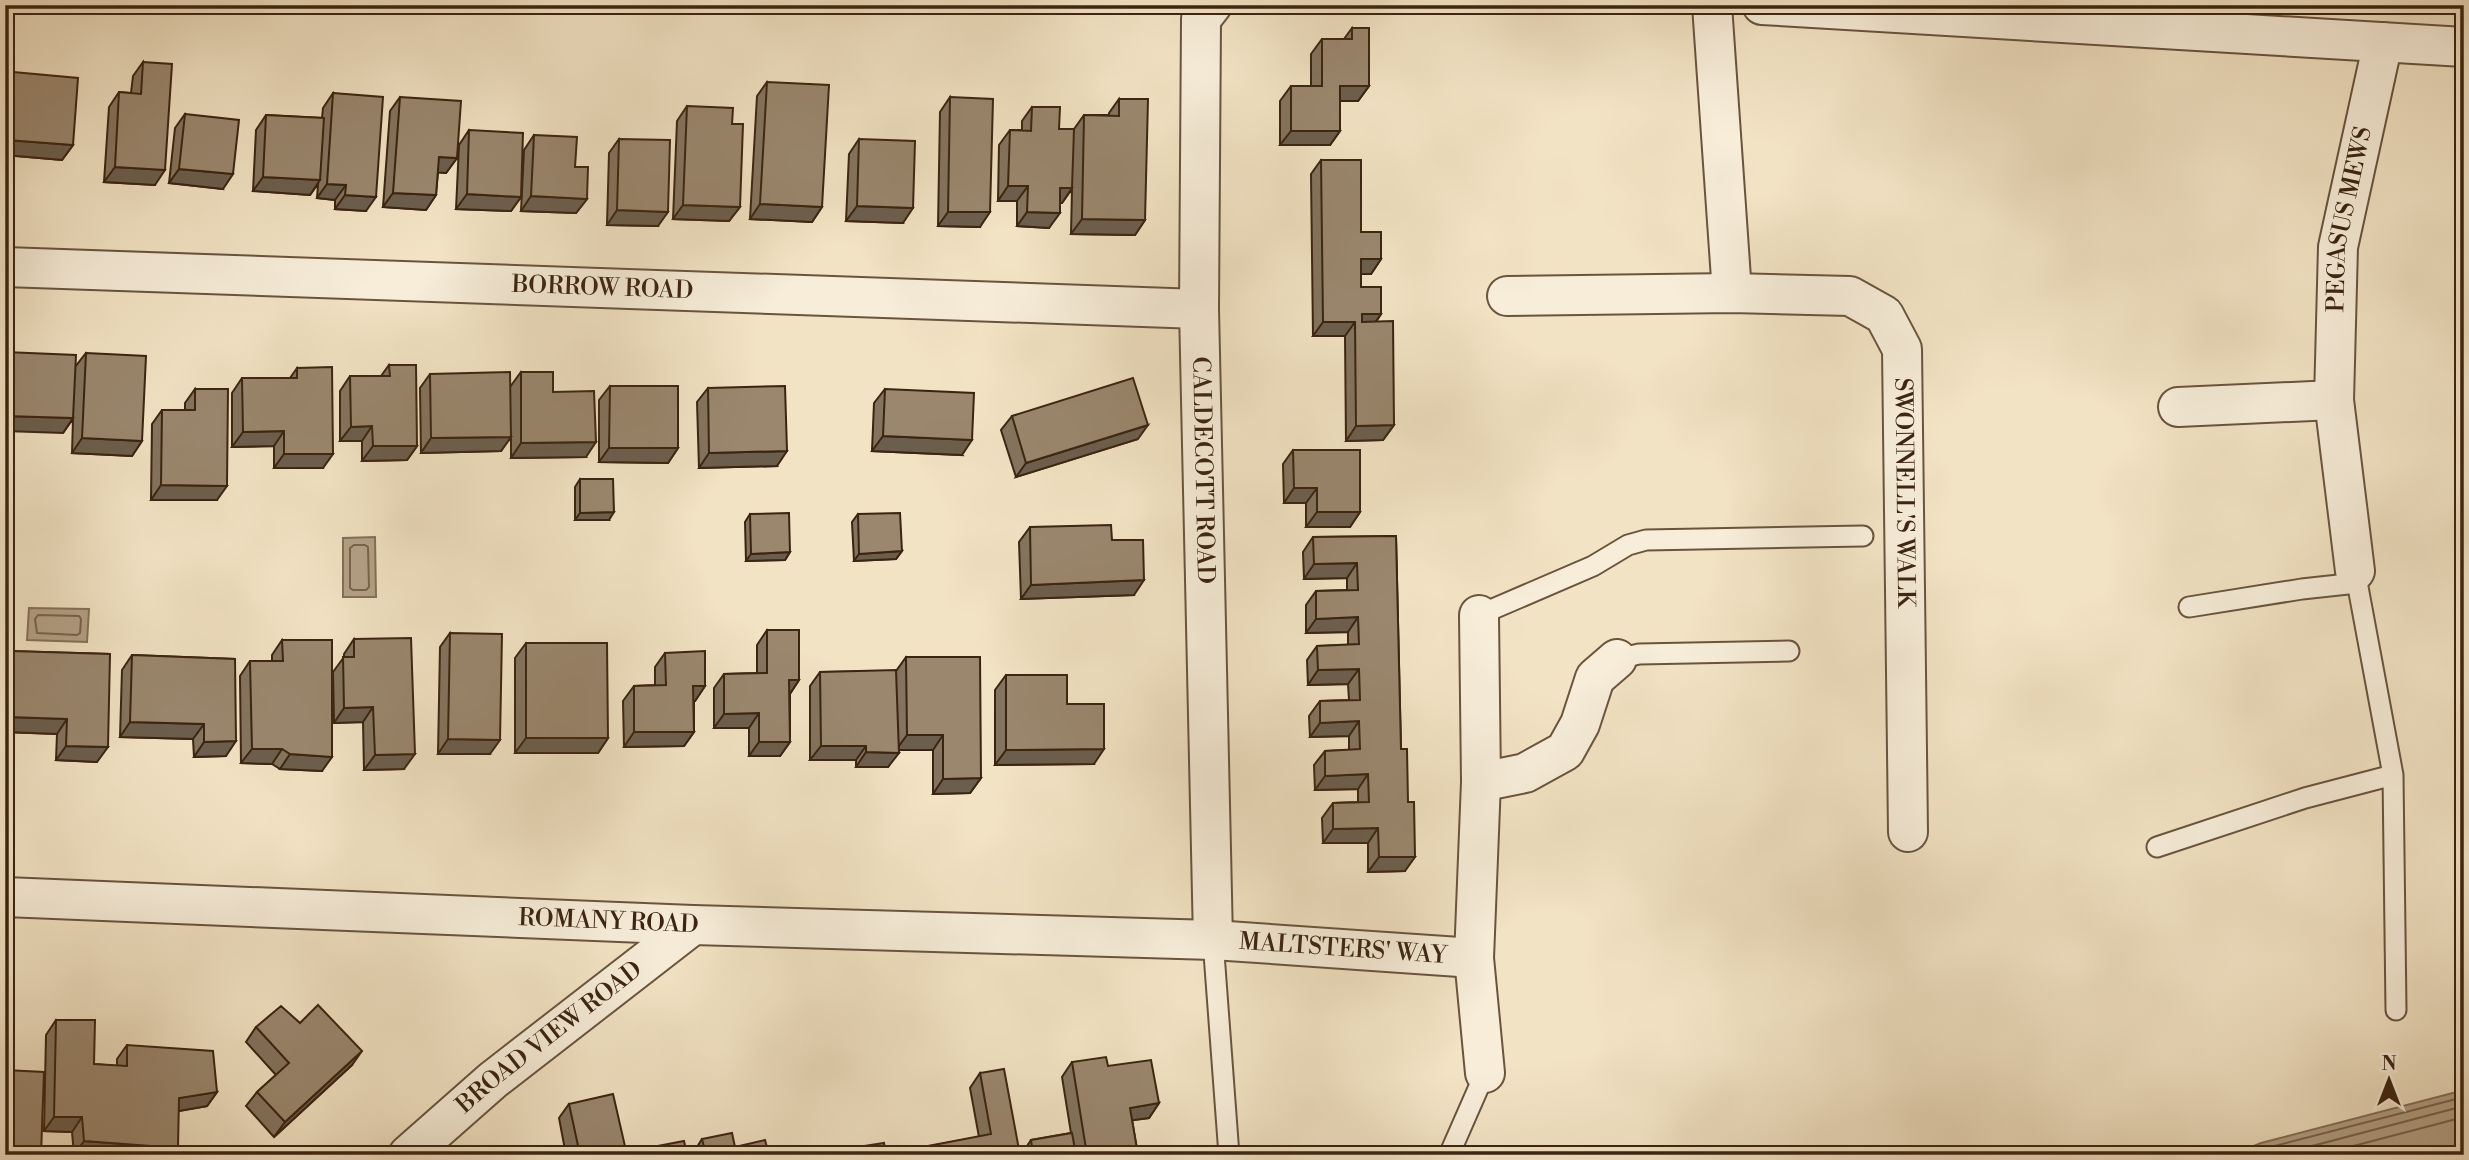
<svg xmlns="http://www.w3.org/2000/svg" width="2469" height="1160" viewBox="0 0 2469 1160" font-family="'Libre Bodoni',serif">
	<rect width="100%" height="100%" fill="#f2e3c4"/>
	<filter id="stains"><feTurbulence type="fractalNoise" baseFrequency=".00286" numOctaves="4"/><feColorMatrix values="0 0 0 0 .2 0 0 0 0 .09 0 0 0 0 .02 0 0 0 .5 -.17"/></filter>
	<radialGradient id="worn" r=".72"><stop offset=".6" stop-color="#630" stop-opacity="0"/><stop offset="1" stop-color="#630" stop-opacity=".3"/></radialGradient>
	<path fill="#b4a287" stroke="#847058" stroke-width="2" d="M375,537L376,597H343V538Z
		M29,608L89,609L87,642L27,640Z
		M2464,1090V1155H2232L2261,1143Z"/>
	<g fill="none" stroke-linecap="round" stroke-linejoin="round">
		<path stroke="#78634c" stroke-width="2" d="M354,545H365L368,547L369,587L366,590H353L350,588V548Z
			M38,615L79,616L81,619L80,633L77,635L37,633L35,619Z
			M2250,1155L2263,1149L2464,1097
			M2278,1155L2464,1106
			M2319,1155L2464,1117"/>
		<g stroke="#69543e" stroke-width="23">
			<path id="service" d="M2355,571L2393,775L2396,1010
				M2189,607L2302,589L2357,583
				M1479,615L1593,566L1628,545L1646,540L1863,536
				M1617,659L1639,654L1789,651
				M2157,847L2305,798L2393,775
				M1213,940L1229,1155
				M1449,1155L1485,1073"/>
		</g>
		<g stroke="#69543e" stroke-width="42">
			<g id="minor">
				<path id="s1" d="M1212,5L1201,19L1199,309L1213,940"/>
				<path d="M1712,5L1732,293"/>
				<path d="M1762,5L2464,47"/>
				<path id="s2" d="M5,267L1199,309"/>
				<path id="s3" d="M1507,296L1732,293L1850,296L1884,315L1902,349L1908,832"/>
				<path d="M2178,407L2334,400"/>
				<path id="s4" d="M2355,571L2334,400L2338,247L2383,42"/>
				<path d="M1479,615L1481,782L1474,958L1485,1073"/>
				<path d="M1481,782L1525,773L1565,751L1580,724L1595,678L1617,659"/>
				<path id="s5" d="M5,897L693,925L1213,940L1474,958"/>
				<path id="s6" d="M408,1155L493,1080L693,925"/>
			</g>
		</g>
		<use href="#service" stroke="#f7edd9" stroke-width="19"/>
		<use href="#minor" stroke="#f7edd9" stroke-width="38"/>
	</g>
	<path fill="#84745f" stroke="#3b2411" stroke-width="2" d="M1352,28L1369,86L1358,101H1340V131L1330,145H1280V101L1291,86H1311V54L1322,39H1344Z
		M143,62L155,185L104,182L109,107L119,92L131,93L133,76Z
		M13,72L73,145L62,160L5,155V83Z
		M767,82L822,207L812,222L750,219L757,96Z
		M333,93L366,211L335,209V200L317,198L318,184L310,195L253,191L256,130L266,115L322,118L323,108Z
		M400,97L457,158L446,173L438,172L436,195L426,210L383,207L390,111Z
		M950,97L980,227L938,226L940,112Z
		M1119,99L1145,220L1135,235L1071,234L1072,189L1062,203H1060L1049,228L1017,226V201H998L999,145L1010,130H1022V121L1032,107L1059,129H1074L1084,115H1109V113Z
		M687,106L732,124L740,207L729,221L673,219L677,121Z
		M185,114L223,189L169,183L175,128Z
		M469,130L521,197L511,211L456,209L459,145Z
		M534,135L575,167L587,199L576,213L521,211L524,150Z
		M619,139L658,226L607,225L609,153Z
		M859,139L903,223L846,221L849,154Z
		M1321,160L1361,232L1381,259L1371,274H1361V287L1381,314L1376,322L1394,425L1383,440L1346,441L1345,336H1313L1311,174Z
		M86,353L142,441L132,456L72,453L73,419L63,433L75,367Z
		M389,365L417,446L407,460L362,461V441H340V391L350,376H381Z
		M297,368L323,468H274V446L232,447V393L242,378H290Z
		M521,372L586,457L511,458V437L501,451L421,453L420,388L430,374L510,387Z
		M610,386L678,448L668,463L599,462V400Z
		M708,388L777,466L699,468L697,402Z
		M195,389L217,500H151L152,424L162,410H185V403Z
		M885,389L962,455L872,451L874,403Z
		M1012,416L1138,439L1016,477L1001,430Z
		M1293,450L1360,512L1350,527H1306V503H1284L1283,464Z
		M580,479L609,520H575V487Z
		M750,514L790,552L785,560L746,561L745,522Z
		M858,514L902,551L896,559L854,561L852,522Z
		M1030,527L1112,540L1134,595L1021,599L1019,542Z
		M1396,536L1401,749L1405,871L1368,872V843H1323L1322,818L1333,803L1358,802V789L1315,790L1314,765L1325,751L1349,750V736L1310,737L1309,716L1320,701L1349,700L1348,684L1308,685L1307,660L1317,646L1348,645V632L1306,633V605L1316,591L1347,590V578L1304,579L1303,552L1313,537Z
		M767,630L799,680L790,694V742L780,756H749V728H714V688L724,674L757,673V645Z
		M450,633L490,754H438L440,647Z
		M354,639L404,769L364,770L363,722L334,723L333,672L344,657V654Z
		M282,640L322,771L280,769L272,764L241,763L240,676L250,661H272V655Z
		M526,643L608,738L598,753H515V658Z
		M10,651L110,654L97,762L56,760L57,734L5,732V658Z
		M665,653L705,686L695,701H694V732L684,746L624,747L623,701L634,686L655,685V667Z
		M132,655L235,659L226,756L194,757L193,739L120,737L122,670Z
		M906,657L981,778L970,793L933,794V750H899L888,767H856V760H810V686L820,672L896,671Z
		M1006,675L1067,704L1094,764L995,765V690Z
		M56,1020L94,1064L117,1066V1059L127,1045L217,1092L207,1106L178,1111L173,1155H74L72,1132L44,1131L46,1035Z
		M300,1023L352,1065L274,1137L246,1106L257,1092L276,1075L246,1042L256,1027Z
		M1072,1062L1108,1066L1159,1103L1149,1118L1132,1120L1138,1155H1021L1031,1140L1071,1133L1062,1077Z
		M980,1073L1020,1155H841L845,1149L886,1154L979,1137L970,1088Z
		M569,1104L627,1155H566L559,1118Z
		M702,1139L735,1147L769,1155H692Z"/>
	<path fill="#6c5e4d" stroke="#3b2411" stroke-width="2" d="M1340,86H1369L1358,101H1330Z
		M1291,131H1340L1330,145H1280Z
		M7,140L73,145L62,160L5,155V143Z
		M439,157L457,158L446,173L429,172Z
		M115,167L165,170L155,185L104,182Z
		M179,169L233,174L223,189L169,183Z
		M263,177L320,180L310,195L253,191Z
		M327,184L346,185L335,200L317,198Z
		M1008,186H1028L1017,201H998Z
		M1060,188H1072L1062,203L1050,202Z
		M393,193L436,195L426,210L383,207Z
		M467,194L521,197L511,211L456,209Z
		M345,195L376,197L366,211L335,209Z
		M531,196L587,199L576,213L521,211Z
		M760,204L822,207L812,222L750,219Z
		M683,205L740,207L729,221L673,219Z
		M857,206L913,208L903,223L846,221Z
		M617,210L668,212L658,226L607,225Z
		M948,212H990L980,227L938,226Z
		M1027,212L1060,213L1049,228L1017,226Z
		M1082,219L1145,220L1135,235L1071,234Z
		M1361,259H1381L1371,274H1351Z
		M1362,314H1381L1371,328H1355Z
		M1323,322H1355L1345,336H1313Z
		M5,416L73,418L63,433L5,431Z
		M1148,425L1138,439L1016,477L1026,463Z
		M1394,425L1383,440L1346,441L1356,426Z
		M372,426L362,441H340L351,427Z
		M284,431L274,446L232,447L243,432Z
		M883,436L972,440L962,455L872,451Z
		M511,437L501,451L421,453L431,438Z
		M82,438L142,441L132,456L72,453Z
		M596,442L586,457L511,458L521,443Z
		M373,446H417L407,460L362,461Z
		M609,448H678L668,463L599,462Z
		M787,451L777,466L699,468L709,453Z
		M284,454H333L323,468H274Z
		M161,485L227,486L217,500H151Z
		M1294,488H1317L1306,503H1284Z
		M614,512L609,520H575L580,513Z
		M1317,512H1360L1350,527H1306Z
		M902,551L896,559L854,561L859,554Z
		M790,552L785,560L746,561L751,554Z
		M1357,563L1347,578L1304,579L1314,564Z
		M1144,580L1134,595L1021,599L1031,585Z
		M1358,617L1348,632L1306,633L1316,619Z
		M1359,669L1348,684L1308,685L1318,670Z
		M789,680H799L789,695Z
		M693,686H705L695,701H683Z
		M373,707L363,722L334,723L344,708Z
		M759,713L749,728H714L724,714Z
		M8,717L67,719L57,734L5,732V721Z
		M1359,721L1349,736L1310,737L1320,723Z
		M130,722L204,724L193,739L120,737Z
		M634,732H694L684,746L624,747Z
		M907,735H943L933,750H896Z
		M526,738H608L598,753H515Z
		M448,739L500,740L490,754H438Z
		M236,741L226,756L194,757L204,742Z
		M759,742H790L780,756H749Z
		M66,746L108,747L97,762L56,760Z
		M821,746H866L856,760H810Z
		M252,749H282L272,764L241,763Z
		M1104,749L1094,764L995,765L1006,750Z
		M866,752L899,753L888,767H856Z
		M290,754L332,757L322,771L280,769Z
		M415,754L404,769L364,770L375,755Z
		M1368,774L1358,789L1315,790L1325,776Z
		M981,778L970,793L933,794L943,779Z
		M1378,828L1368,843H1323L1333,829Z
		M1379,857H1415L1405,871L1368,872Z
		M362,1051L352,1065L274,1137L285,1122Z
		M217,1092L207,1106L168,1113L179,1098Z
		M1159,1103L1149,1118L1120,1122L1130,1108Z
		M54,1117H82L72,1132L44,1131Z
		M84,1141L178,1148L173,1155H74Z"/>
	<path fill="#9a876e" stroke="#3b2411" stroke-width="2" d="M1352,28H1369V86H1340V131H1291V86H1322V39H1352Z
		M143,62L172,64L165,170L115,167L119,92L141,94Z
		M13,72L78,78L73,145L7,140Z
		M767,82L829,85L822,207L760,204Z
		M333,93L383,97L376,197L345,195L346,185L327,184Z
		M400,97L461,101L457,158L439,157L436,195L393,193Z
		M950,97L993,99L990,212H948Z
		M1119,99H1148L1145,220L1082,219L1084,115L1119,116Z
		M687,106L733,108L732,124H743L740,207L683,205Z
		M1032,107H1060L1059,129H1074L1072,188H1060V213L1027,212L1028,186H1008L1010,130L1031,131Z
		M185,114L239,120L233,174L179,169Z
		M266,115L324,118L320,180L263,177Z
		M469,130L523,133L521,197L467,194Z
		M534,135L577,137L575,167H588L587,199L531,196Z
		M619,139L670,140L668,212L617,210Z
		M859,139L915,141L913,208L857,206Z
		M1321,160H1361V232H1381V259H1361V287H1381V314H1362V322L1393,321L1394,425L1356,426L1355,322H1323Z
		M5,352L76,355L73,418L5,416Z
		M86,353L146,356L142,441L82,438Z
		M389,365H416L417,446H373L372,426L351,427L350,376H390Z
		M332,367L333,454H284V431L243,432L242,378H297V368Z
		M510,372L511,437L431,438L430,374Z
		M521,372H553V392L594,391L596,442L521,443Z
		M1133,378L1148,425L1026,463L1012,416Z
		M610,386H678V448H609Z
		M785,386L787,451L709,453L708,388Z
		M195,389H228L227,486L161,485L162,410H195Z
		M885,389L974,393L972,440L883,436Z
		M1293,450H1360V512H1317V488H1294Z
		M580,479H613L614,512L580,513Z
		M789,513L790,552L751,554L750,514Z
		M900,513L902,551L859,554L858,514Z
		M1111,525L1112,540H1143L1144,580L1031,585L1030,527Z
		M1396,536L1401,749H1407L1408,802H1414L1415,857H1379L1378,828L1333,829V803L1369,802L1368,774L1325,776V751L1360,749L1359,721L1320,723V701L1360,700L1359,669L1318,670L1317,646L1359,644L1358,617L1316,619V591L1358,590L1357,563L1314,564L1313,537Z
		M767,630H799V680H789L790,742H759V713L724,714V674L767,673Z
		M450,633L502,634L500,740L448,739Z
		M411,638L415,754L375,755L373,707L344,708L343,657H354V639Z
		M282,640H332V757L290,754L282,749H252L250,661H283Z
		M526,643H607L608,738H526Z
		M10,651L110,654L108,747L66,746L67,719L8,717Z
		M705,651V686H693L694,732H634V686L666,685L665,653Z
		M132,655L235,659L236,741L204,742V724L130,722Z
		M906,657H980L981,778L943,779V735H907Z
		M896,670L899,753L866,752V746H821L820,672Z
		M1006,675H1067V704H1104V749L1006,750Z
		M318,1005L362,1051L285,1122L257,1092L289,1063L256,1027L281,1006L300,1023Z
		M56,1020H95L94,1064L127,1066V1045L213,1051L217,1092L179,1098L178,1148L84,1141L82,1117H54Z
		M1106,1057L1108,1066L1151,1060L1159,1103L1130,1108L1138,1155H1087L1072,1062Z
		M1004,1069L1020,1155H846L845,1149L884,1143L886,1154L991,1134L980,1073Z
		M5,1070L44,1072L41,1155H5Z
		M613,1094L627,1155H580L569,1104Z
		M732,1133L735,1147L765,1140L769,1155H706L702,1139Z
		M1072,1133L1076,1155H1033L1031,1140Z
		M684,1141L687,1155H644L642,1149Z"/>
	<g text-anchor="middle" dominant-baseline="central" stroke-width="5" stroke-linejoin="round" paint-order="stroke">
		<g font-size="24" fill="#3b2411" stroke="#f7edd9">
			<text stroke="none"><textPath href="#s4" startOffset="354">PEGASUS MEWS</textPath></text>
			<text stroke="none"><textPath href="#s2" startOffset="598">BORROW ROAD</textPath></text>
			<text stroke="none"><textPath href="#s1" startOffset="469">CALDECOTT ROAD</textPath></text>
			<text stroke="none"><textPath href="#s3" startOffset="564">SWONNELL'S WALK</textPath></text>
			<text stroke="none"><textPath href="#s5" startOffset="604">ROMANY ROAD</textPath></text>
			<text stroke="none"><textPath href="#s5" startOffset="1339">MALTSTERS' WAY</textPath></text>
			<text stroke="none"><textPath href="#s6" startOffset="184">BROAD VIEW ROAD</textPath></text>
		</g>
	</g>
	<rect width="2469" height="1160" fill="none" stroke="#f2e3c4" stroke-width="28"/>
	<rect x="7" y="7" width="2455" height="1146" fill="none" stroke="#3b2411" stroke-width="3.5"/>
	<rect x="14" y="14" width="2441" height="1132" fill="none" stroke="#3b2411" stroke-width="2"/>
	<g transform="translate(2389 1080)" stroke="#f7edd9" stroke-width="5" paint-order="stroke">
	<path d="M0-5L12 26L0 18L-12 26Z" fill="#3b2411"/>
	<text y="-10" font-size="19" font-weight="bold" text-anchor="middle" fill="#3b2411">N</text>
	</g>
	<rect width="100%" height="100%" filter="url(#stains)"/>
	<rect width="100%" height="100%" fill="url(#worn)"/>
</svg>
